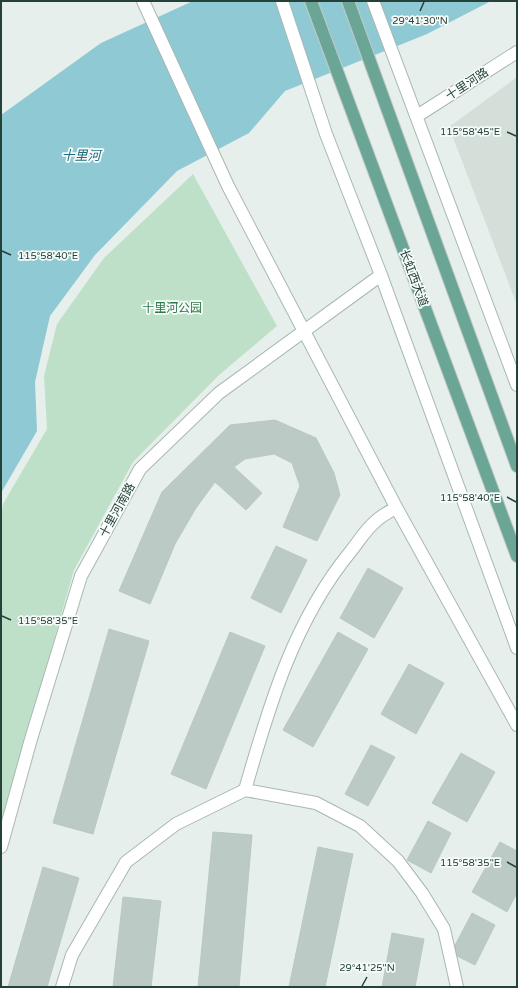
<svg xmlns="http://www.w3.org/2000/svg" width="518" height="988" viewBox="0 0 518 988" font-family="'Varela Round','Noto Sans SC',sans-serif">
	<rect width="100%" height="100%" fill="#e6efeb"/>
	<path fill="#d4dfda" d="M517,77V305L449,127Z"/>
	<path fill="#bfe0c8" d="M193,174L277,326L219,375L133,462L74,570L1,826V519L3,504L47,429L44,376L57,324L104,258Z"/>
	<path fill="#8ec9d4" d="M193,1H491L427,34L285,91L249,133L177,171L95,255L50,316L35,382L37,431L1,493V115L101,43Z"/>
	<path fill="#bbcac4" stroke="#b8c9c2" d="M275,420L316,438L334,473L340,495L317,541L283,527L300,486L292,463L274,454L245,459L234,467L262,493L246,510L215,482L196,508L175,544L150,604L119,591L162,492L230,425Z
		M276,546L307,560L281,613L251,598Z
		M368,568L403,588L374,638L340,618Z
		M109,629L149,641L93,834L53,823Z
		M230,632L265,646L206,789L171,774Z
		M338,632L368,649L313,747L283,730Z
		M409,664L444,683L416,734L381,714Z
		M371,745L395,757L368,806L345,794Z
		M461,753L495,772L467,822L432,803Z
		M428,821L451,833L431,873L407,860Z
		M213,832L252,835L239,987H198Z
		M500,842L517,851V893L507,912L472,892Z
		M318,847L353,854L325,987H289Z
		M43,867L79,878L47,987H8Z
		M123,897L161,901L151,987H113Z
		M472,913L495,925L475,965L451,953Z
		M392,933L424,939L415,987H382Z"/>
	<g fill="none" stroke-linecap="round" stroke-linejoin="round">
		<g stroke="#a8b8b2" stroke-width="14">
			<path id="minor" d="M143,1L228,186L396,507L517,725
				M282,1L326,134L381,275L517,648
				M373,1L517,385
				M417,116L517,52
				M245,790C269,706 294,620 351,551C359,541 366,529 376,521C382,515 390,512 396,507
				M1,847L31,739L81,576L140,469L219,393L381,275
				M62,987L72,955L126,862L176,824L245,790L316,803L360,826L398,861L422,893L444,929L457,987"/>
		</g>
		<g stroke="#c2cac8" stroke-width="14">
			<path id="major" d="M311,1L517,556
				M348,1L517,466"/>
		</g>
		<use href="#minor" stroke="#fff" stroke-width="12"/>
		<use href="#major" stroke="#6aa596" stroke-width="12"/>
	</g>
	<path fill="none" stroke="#24423a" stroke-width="1.5" d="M420,11L424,2M507,132L516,136M2,251L11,255M507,497L516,502M2,616L11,620M507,862L516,867M362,986L367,977"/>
	<g text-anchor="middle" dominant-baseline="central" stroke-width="3.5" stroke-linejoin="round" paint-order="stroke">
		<g font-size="12" fill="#24423a" stroke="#f7fbf9">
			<text transform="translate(467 84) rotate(-33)">十里河路</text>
			<text transform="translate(414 278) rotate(70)">长虹西大道</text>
			<text transform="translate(117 510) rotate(-61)">十里河南路</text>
		</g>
		<g font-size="12" fill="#2d7a4b" stroke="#f7fbf9">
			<text x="172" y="308">十里河公园</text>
		</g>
		<g font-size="13" font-style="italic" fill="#1c6f80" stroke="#f7fbf9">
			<text x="81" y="156">十里河</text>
		</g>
	</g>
	<g font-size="10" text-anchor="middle" fill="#24423a" stroke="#f7fbf9" stroke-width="3.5" stroke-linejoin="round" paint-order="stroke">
		<text x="420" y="24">29°41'30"N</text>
		<text x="470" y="135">115°58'45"E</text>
		<text x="48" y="259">115°58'40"E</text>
		<text x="470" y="501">115°58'40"E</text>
		<text x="48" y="624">115°58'35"E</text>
		<text x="470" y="866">115°58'35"E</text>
		<text x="367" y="971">29°41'25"N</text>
	</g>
	<rect width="518" height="988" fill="none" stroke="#24423a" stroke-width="4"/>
</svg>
